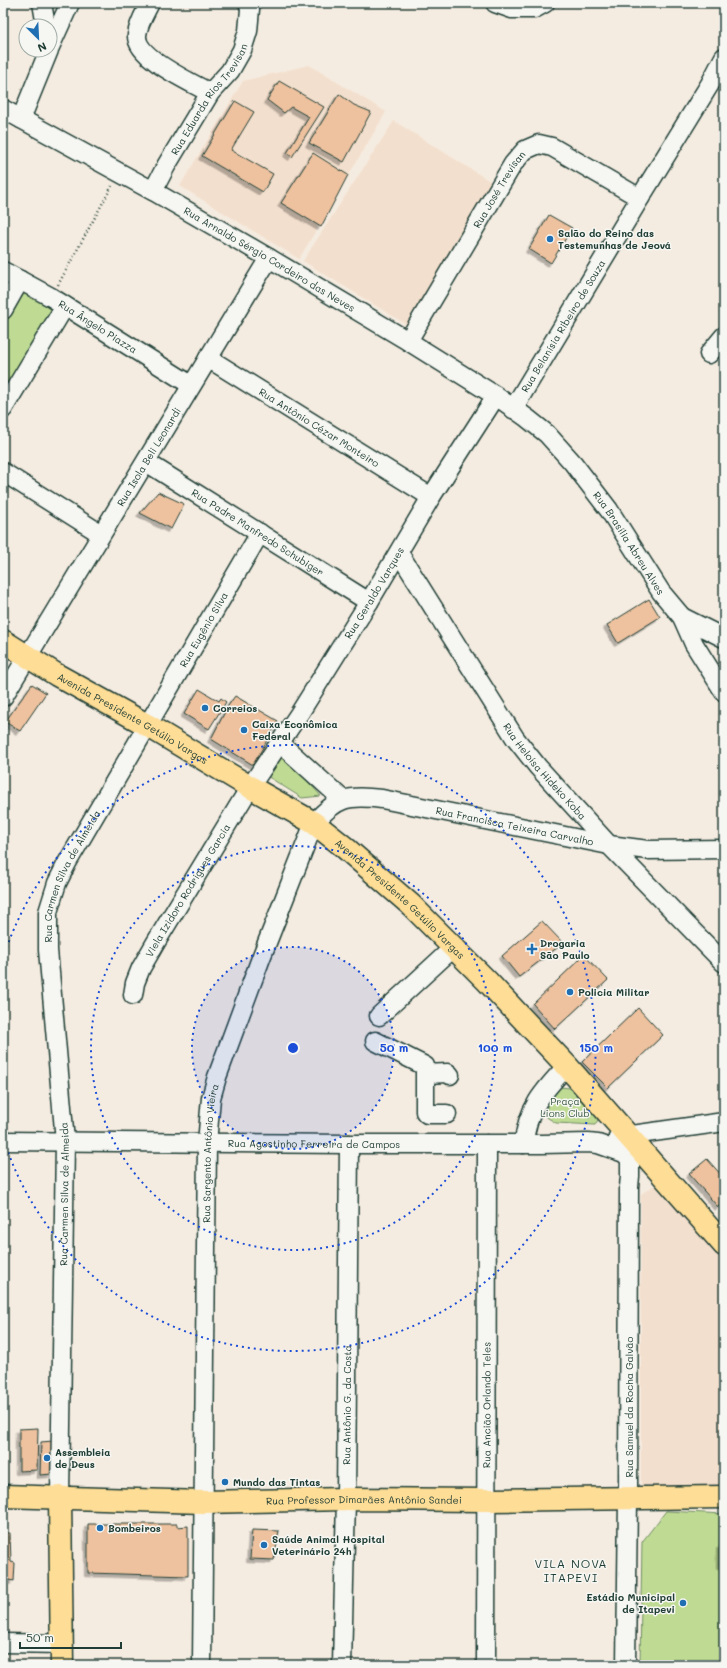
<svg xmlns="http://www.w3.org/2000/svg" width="727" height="1668" viewBox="0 0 727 1668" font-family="Mali,sans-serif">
	<defs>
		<filter id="shadow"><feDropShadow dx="-3.5" dy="3.5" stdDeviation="0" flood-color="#0004"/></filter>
	</defs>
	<rect width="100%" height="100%" fill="#f5ece1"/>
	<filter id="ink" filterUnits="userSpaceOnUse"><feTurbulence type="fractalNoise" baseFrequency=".025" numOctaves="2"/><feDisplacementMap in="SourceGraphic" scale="8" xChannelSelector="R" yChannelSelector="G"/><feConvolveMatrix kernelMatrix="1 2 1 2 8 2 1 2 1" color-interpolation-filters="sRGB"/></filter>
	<g filter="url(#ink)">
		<path fill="#f3dfcd" d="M309,65L386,112L299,259L180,186L243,81Z
			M394,121L496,185L409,326L303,261Z
			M655,1185L724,1259V1485L641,1486V1194Z"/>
		<path fill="#bfdb93" stroke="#6f8c64" d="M25,288L58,307L3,397V326Z
			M284,755L321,796L302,798L267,776Z
			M559,1087L570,1088L599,1118L595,1125L556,1123L545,1116L548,1102Z
			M666,1511L724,1514V1665H640L642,1542Z"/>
		<path fill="#efc29f" stroke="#1f3d34" filter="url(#shadow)" d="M279,81L324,107L292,157L287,153L309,117L291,107L284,113L267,100Z
			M339,94L354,105L371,112L344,162L309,143Z
			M235,101L254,112L231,150L273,174L263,192L202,156Z
			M313,153L348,175L321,227L281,203Z
			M549,215L572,228L551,263L529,249Z
			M158,492L184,504L171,529L140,513Z
			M649,599L660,617L618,643L607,625Z
			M32,684L46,693L20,731L5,722Z
			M199,689L219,701L221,698L226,702L209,729L184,714Z
			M235,696L278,721L253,765L211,739L228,706Z
			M542,921L563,943L519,977L502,956Z
			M584,955L608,980L555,1029L533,1004Z
			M638,1008L663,1035L608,1088L582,1062Z
			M707,1159L724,1178V1202L718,1207L689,1174Z
			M38,1428L37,1470L19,1471V1429Z
			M53,1441L52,1474L40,1475L41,1442Z
			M88,1524H177V1527L188,1526V1576L88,1573Z
			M252,1530L279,1531L274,1560L250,1559Z
			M3,1533H10L11,1562L15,1563L14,1581L3,1579Z
			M720,1545H724V1565H720Z"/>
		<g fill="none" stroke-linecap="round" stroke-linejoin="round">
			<g stroke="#1f3d34" stroke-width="21">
				<g id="minor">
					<path d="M42,3L46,26"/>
					<path d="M150,3C145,13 138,24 137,35C135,58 193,83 210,93"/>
					<path d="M495,3L512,9H534L545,3"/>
					<path d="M50,47L70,3"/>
					<path id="s1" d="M3,109L153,191L269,258L408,341L496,396L527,418L547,434L573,463L609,510L661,592L682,617L694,644L724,692"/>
					<path d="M21,119L49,50"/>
					<path id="s2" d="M153,191L166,166L210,93L230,71L242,50L248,31L250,9L248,3"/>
					<path id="s3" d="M3,271L51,297L191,385"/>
					<path d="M3,310L20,280"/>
					<path id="s4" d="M408,341L513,164L525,150L539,144L552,147L640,198"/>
					<path d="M709,354L724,336"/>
					<path id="s5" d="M208,358L431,497"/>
					<path d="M3,409L65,306"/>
					<path id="s6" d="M513,409L640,198L710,84L724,57"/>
					<path id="s7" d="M146,462L369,602"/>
					<path d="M3,472L101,534"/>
					<path id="s8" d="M399,553L515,738L538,767L609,845L724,963"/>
					<path d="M682,617L724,638"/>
					<path id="s9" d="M3,697L269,258"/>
					<path d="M280,743L342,799"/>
					<path id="s10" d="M133,995L135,983L141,968L156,942L250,787L299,714L369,602L431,497L496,396"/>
					<path d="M379,1016L453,948"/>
					<path d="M375,1041L425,1066V1112L427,1114H447"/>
					<path d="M426,1074L448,1073L450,1075"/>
					<path d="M618,1137L724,1122"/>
					<path id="s11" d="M3,1141L349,1144H542L588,1143L598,1144L624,1153L630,1159V1176L629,1187L628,1499L626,1665"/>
					<path d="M524,1144C526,1110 544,1090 567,1066"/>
					<path id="s12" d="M60,1497L65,1141L48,950V912L57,883L67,863L260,533"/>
					<path d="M3,1643L62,1644"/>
					<path id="s13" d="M202,1665L207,1143L211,1098L217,1077L261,958L314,823C337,797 348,795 382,799L609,845L648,850L724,849"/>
					<path id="s14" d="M342,1665L346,1499L349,1144"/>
					<path id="s15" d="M486,1665L487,1144"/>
				</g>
			</g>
			<g stroke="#1f3d34" stroke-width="25">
				<path id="major" d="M60,1497L62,1665"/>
			</g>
			<g stroke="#1f3d34" stroke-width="25">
				<g id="highway">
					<path id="s16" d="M3,641L57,675L147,725L250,787L314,823L343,846L411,905L487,981L567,1066L724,1245"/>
					<path id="s17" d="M3,1496L203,1502L346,1499L488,1500L724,1497"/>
				</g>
			</g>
			<path stroke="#1f3d34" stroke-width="2.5" stroke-dasharray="1 3" stroke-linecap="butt" d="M58,285L112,186"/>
			<use href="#minor" stroke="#f6f6f2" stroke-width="18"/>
			<use href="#major" stroke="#fedd96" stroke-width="22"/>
			<use href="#highway" stroke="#fedd96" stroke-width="22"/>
		</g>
	</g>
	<circle cx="293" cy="1048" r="101" fill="#1d4ed8" fill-opacity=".12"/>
	<g fill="none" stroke="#1d4ed8" stroke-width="2" stroke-dasharray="2 4">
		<circle cx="293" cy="1048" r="101"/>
		<circle cx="293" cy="1048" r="202"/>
		<path d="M3 959A303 303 0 1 1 3 1137"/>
	</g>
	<g fill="#1f6fb2" stroke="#f6f6f2" stroke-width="1.5">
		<circle cx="550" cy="239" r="4"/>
		<circle cx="205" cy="708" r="4"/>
		<circle cx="244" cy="730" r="4"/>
		<path d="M530 943h4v4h4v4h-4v4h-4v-4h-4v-4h4z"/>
		<circle cx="570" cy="992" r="4"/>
		<circle cx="47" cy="1458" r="4"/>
		<circle cx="225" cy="1482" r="4"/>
		<circle cx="100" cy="1528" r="4"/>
		<circle cx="264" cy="1545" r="4"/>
		<circle cx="683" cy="1603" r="4"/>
	</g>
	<g text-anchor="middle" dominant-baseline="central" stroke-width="3" stroke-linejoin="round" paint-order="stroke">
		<g font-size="10" fill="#1f3d34" stroke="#f6f6f2">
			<text stroke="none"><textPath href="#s2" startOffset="108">Rua Eduarda Rios Trevisan</textPath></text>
			<text stroke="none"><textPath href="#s4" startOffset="177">Rua José Trevisan</textPath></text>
			<text stroke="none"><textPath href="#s1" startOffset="306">Rua Arnaldo Sérgio Cordeiro das Neves</textPath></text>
			<text stroke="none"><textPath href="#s6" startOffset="97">Rua Belanísia Ribeiro de Souza</textPath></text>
			<text stroke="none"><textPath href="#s3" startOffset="110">Rua Ângelo Piazza</textPath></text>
			<text stroke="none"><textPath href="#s5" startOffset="131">Rua Antônio Cézar Monteiro</textPath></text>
			<text stroke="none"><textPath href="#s9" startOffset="281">Rua Isola Beli Leonardi</textPath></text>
			<text stroke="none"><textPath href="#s7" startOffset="132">Rua Padre Manfredo Schubiger</textPath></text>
			<text stroke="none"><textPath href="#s1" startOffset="771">Rua Brasília Abreu Alves</textPath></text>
			<text stroke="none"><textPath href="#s10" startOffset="470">Rua Geraldo Varques</textPath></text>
			<text stroke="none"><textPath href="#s12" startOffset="909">Rua Eugênio Silva</textPath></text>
			<text stroke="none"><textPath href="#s16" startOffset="151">Avenida Presidente Getúlio Vargas</textPath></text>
			<text stroke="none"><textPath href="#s8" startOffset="263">Rua Heloísa Hideko Koba</textPath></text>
			<text stroke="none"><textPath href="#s13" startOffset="1073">Rua Francisca Teixeira Carvalho</textPath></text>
			<text stroke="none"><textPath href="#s12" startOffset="627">Rua Carmen Silva de Almeida</textPath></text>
			<text stroke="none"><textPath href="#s10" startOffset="119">Viela Izidoro Rodrigues Garcia</textPath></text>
			<text stroke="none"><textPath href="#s16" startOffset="475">Avenida Presidente Getúlio Vargas</textPath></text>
			<text stroke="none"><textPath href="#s11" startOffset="311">Rua Agostinho Ferreira de Campos</textPath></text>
			<text stroke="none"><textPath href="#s13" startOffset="512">Rua Sargento Antônio Vieira</textPath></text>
			<text stroke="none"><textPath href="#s12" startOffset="303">Rua Carmen Silva de Almeida</textPath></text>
			<text stroke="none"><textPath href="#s14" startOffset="260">Rua Antônio G. da Costa</textPath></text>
			<text stroke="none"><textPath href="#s15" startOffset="260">Rua Ancião Orlando Teles</textPath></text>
			<text transform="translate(629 1407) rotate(-90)">Rua Samuel da Rocha Galvão</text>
			<text stroke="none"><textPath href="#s17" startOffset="361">Rua Professor Dimarães Antônio Sandei</textPath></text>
		</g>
		<g font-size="10" font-weight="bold" fill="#1f3d34" stroke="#f6f6f2" text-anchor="start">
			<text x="558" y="233">Salão do Reino das<tspan x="558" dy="12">Testemunhas de Jeová</tspan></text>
			<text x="213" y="708">Correios</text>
			<text x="252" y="724">Caixa Econômica<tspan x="252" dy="12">Federal</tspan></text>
			<text x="540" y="943">Drogaria<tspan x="540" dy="12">São Paulo</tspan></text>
			<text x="578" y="992">Policia Militar</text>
			<text x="55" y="1452">Assembleia<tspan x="55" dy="12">de Deus</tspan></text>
			<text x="233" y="1482">Mundo das Tintas</text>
			<text x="108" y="1528">Bombeiros</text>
			<text x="272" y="1539">Saúde Animal Hospital<tspan x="272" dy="12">Veterinário 24h</tspan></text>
			<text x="675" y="1597" text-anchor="end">Estádio Municipal<tspan x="675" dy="12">de Itapevi</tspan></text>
		</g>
		<g font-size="10" fill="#3f5d47" stroke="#f6f6f2">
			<text x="565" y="1101">Praça<tspan x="565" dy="12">Lions Club</tspan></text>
		</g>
		<g font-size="12" letter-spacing="1" fill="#1f3d34" stroke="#f6f6f2">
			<text x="571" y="1563">VILA NOVA<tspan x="571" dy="14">ITAPEVI</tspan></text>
		</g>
	</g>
	<circle cx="293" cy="1048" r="6" fill="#1d4ed8" stroke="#f6f6f2" stroke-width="2"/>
	<g font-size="12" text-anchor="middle" font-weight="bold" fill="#1d4ed8" stroke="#f6f6f2" stroke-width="3" stroke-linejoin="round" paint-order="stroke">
		<text x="394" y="1052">50 m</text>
		<text x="495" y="1052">100 m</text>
		<text x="596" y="1052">150 m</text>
	</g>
	<rect width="727" height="1668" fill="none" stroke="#f6f6f2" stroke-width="16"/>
	<rect x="8" y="8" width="711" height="1652" fill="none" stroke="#1f3d34" stroke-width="1.5" filter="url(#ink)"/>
	<g transform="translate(38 38) rotate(156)"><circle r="19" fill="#f6f6f2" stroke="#a0aca6"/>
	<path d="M0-3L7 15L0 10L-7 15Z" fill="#1f6fb2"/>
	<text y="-6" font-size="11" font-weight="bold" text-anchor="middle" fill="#1f3d34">N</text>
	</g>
	<path d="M20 1642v6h101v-6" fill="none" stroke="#1f3d34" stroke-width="2"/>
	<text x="26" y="1642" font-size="12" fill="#1f3d34" stroke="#f6f6f2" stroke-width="3" paint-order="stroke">50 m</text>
</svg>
